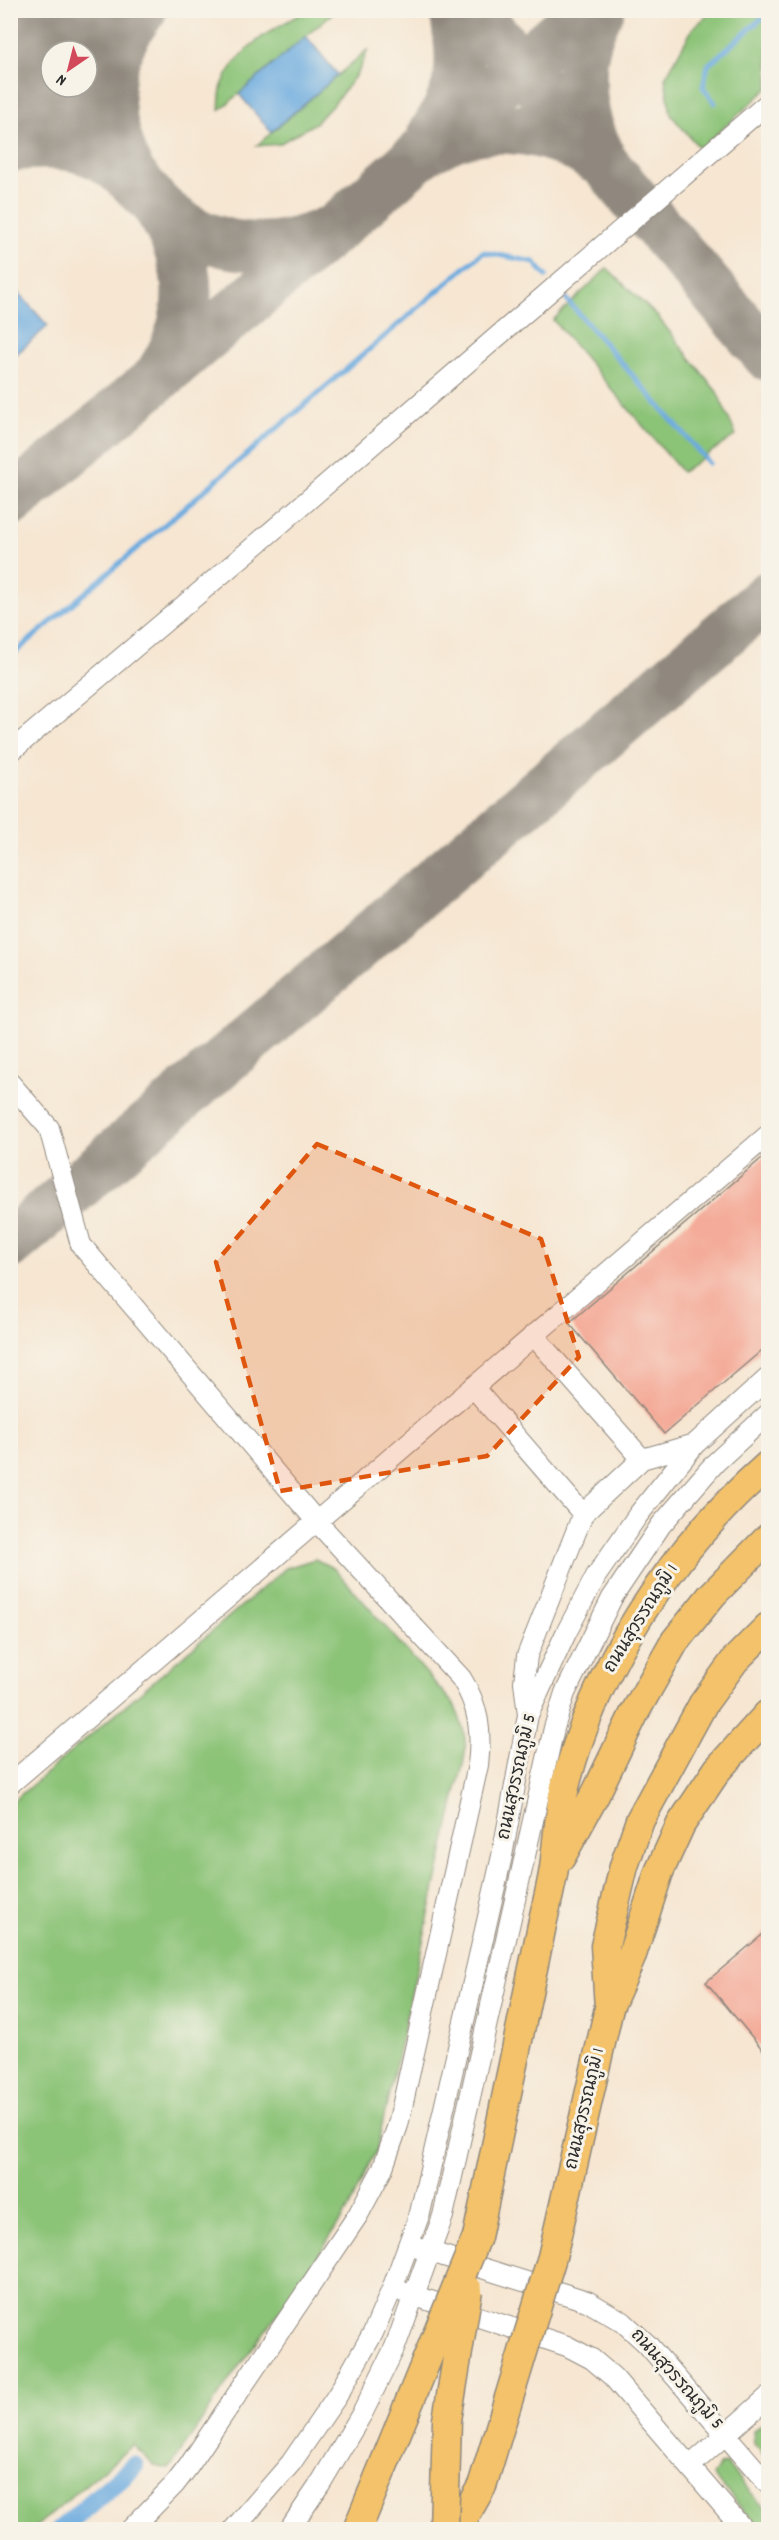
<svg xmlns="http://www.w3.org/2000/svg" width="779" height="2540" viewBox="0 0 779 2540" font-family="Dekko,'Playpen Sans Thai',sans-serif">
	<rect width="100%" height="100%" fill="#f7f3e8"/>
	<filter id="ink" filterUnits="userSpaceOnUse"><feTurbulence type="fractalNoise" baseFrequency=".0167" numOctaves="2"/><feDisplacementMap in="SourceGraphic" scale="12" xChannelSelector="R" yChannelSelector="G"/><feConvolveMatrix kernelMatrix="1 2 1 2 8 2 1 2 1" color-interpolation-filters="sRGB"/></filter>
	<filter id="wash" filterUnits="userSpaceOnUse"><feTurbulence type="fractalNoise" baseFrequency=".008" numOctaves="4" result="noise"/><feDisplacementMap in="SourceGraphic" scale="24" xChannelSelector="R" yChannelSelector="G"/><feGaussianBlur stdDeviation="1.35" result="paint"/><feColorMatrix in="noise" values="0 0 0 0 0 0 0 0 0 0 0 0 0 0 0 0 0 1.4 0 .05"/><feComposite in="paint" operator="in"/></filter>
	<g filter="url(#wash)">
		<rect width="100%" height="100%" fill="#f6e6d2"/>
		<path fill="#8bc377" stroke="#5b7751" stroke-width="1.5" d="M714,10L768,11V88L700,149L671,115L665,78L693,28Z
			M307,11L334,12L219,111C220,103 219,91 223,83C240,46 273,28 307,11Z
			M368,49L359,71L333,105L314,124L279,144L256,146Z
			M607,268L658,317L717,392L736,435L682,472L553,320Z
			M315,1559L335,1569L455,1706C469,1739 468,1750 458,1784L377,2148L348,2210L291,2296L234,2373L169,2469L155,2466L133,2445L33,2529H11V1803L286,1568Z
			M768,2419V2460L754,2444L753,2430Z
			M726,2464L768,2512V2529H760L713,2476L719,2465Z"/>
		<path fill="#6cabdf" stroke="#4c6b85" stroke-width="1.5" d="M306,36L338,75L271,132L239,94Z
			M10,283L48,326L11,359H10Z"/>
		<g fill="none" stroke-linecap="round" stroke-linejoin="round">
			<path stroke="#6cabdf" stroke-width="5" d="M715,103L703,87L708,65L768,13
				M566,299L709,463
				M10,657L483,252L534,262L546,276"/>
			<path stroke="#6cabdf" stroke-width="20" d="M60,2530L134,2466"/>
			<path stroke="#90887e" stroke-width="50" d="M473,10L768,356
				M10,14L49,24L92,23L124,10
				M10,37L51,84L10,120
				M54,87C75,111 96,136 117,160C130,174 145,189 156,205C193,260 198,315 161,372
				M432,135C463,89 464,65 454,10
				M435,146C482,118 550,126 594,158
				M10,147C33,144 56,143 79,148C115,156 139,190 166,213C212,251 272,256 325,232
				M598,150C577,109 575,51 600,10
				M127,164C122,156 120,147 117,138C102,90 110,50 142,10
				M10,502L338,226L585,10
				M10,1244L768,596"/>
		</g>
		<g id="blocks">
			<path fill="#f4ab99" d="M768,1153V1345L664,1434L569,1323Z
				M768,1930V2056L706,1982Z"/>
		</g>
	</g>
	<g filter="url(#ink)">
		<use href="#blocks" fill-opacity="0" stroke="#90887e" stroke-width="1.5"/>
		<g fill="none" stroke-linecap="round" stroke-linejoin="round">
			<g stroke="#90887e" stroke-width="22">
				<path id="minor" d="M10,752L250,550L768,103
					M10,1083L49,1128L81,1245L318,1523L461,1678C479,1706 482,1732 478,1765L398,2125L382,2170L358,2215L188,2467L175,2484L130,2530
					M533,1335L642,1459
					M473,1387L583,1514
					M528,1715L524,1682L527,1656L583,1514L642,1459L695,1444
					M10,1784L768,1135
					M418,2248L587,2301L623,2322L647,2344L768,2484
					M403,2292L567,2346L592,2359L613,2377L744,2530
					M690,2466L768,2397
					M233,2530L291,2463L337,2396L373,2333L392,2289L420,2213L502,1856L528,1715L566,1633L596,1576L638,1515L695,1444L768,1378
					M289,2530L320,2484L363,2412L395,2347L443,2216L532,1825L554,1728L565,1693L612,1598L661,1525L715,1463L768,1414"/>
			</g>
			<g stroke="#90887e" stroke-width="31">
				<path id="highway" d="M561,1857L596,1793L635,1712L675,1641L712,1595L768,1538
					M611,2003L631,1958L659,1872L681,1824L718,1769L768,1714
					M609,2008L605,1946L624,1866L640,1820L703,1704L735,1660L768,1627
					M477,2237C498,2135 520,2032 541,1930C545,1909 551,1889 554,1868C557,1843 559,1816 564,1791C594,1666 672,1549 768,1465
					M457,2530L482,2486"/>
			</g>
			<use href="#minor" stroke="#fff" stroke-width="20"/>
			<use href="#highway" stroke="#f3c26a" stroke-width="28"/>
			<g stroke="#90887e" stroke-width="31" stroke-linecap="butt">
				<path id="highway-bridge" d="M482,2486L552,2257L609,2008
					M357,2530L477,2237
					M444,2530L447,2420L468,2290"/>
			</g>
			<use href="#highway-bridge" stroke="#f3c26a" stroke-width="28"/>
		</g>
	</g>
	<path fill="#df570e" fill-opacity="0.2" stroke="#df570e" stroke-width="4.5" stroke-dasharray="12 8" stroke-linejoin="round" d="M317,1144L541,1239L579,1357L487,1456L280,1491L216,1262Z"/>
	<g text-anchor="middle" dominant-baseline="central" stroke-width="6" stroke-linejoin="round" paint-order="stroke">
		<g font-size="18" fill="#2b2b2b" stroke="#f7f3e8">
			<text transform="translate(642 1619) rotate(-58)">ถนนสุวรรณภูมิ 1</text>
			<text transform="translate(518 1777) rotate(-78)">ถนนสุวรรณภูมิ 5</text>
			<text transform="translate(586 2109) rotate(-77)">ถนนสุวรรณภูมิ 1</text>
			<text transform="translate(676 2380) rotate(48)">ถนนสุวรรณภูมิ 5</text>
		</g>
	</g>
	<rect width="779" height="2540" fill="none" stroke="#f7f3e8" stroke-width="36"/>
	<g transform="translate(69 69) rotate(215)"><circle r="28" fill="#f7f3e8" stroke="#a5a39c" stroke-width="1.5"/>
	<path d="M0-4.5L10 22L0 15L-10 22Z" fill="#d1495b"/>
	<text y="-9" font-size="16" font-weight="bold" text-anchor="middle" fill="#2b2b2b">N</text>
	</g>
</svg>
